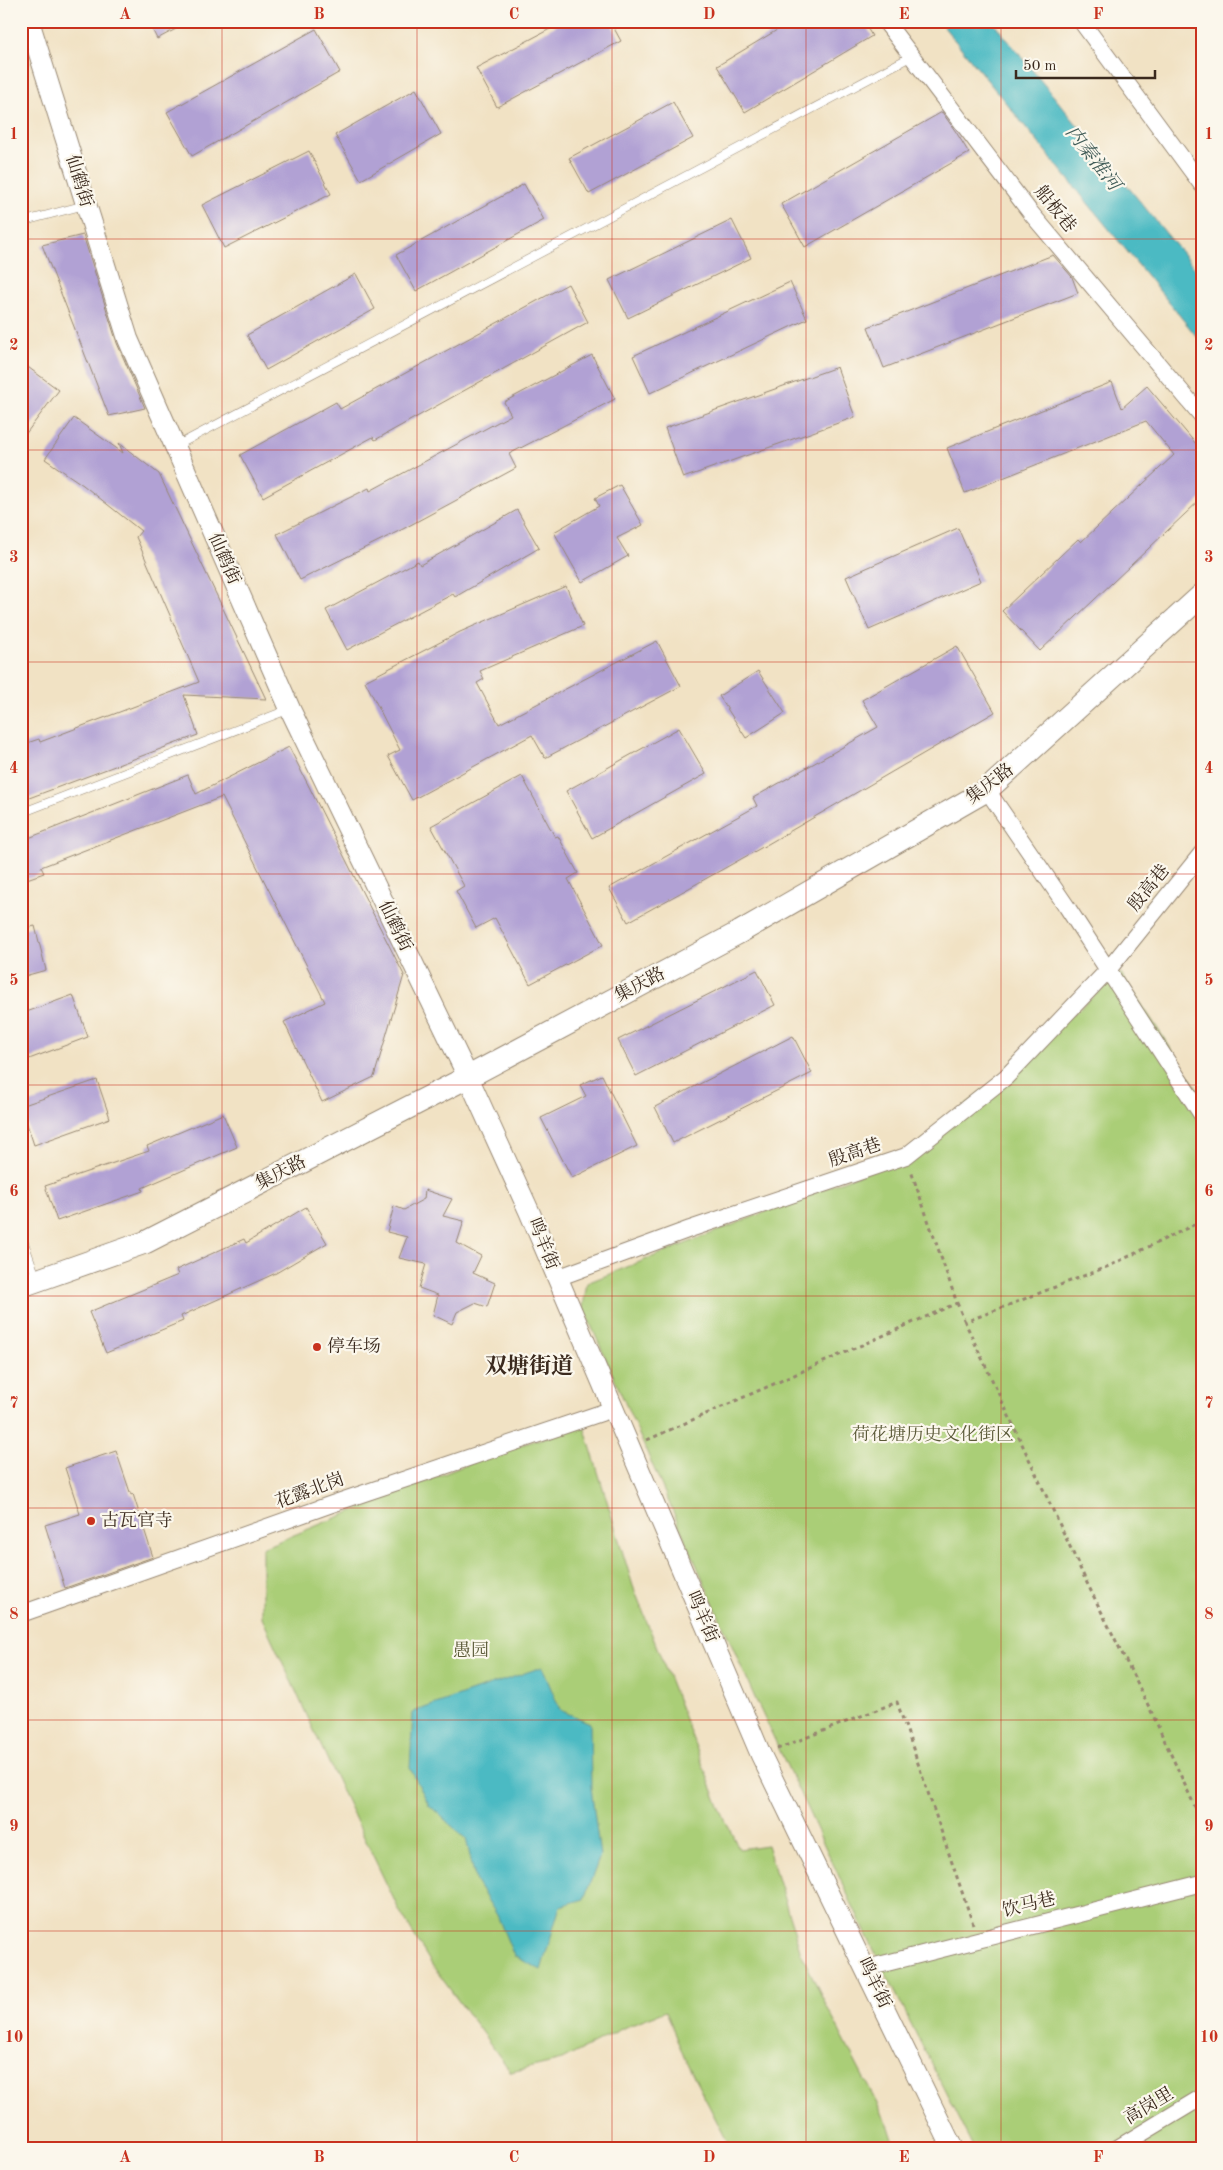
<svg xmlns="http://www.w3.org/2000/svg" width="1223" height="2170" viewBox="0 0 1223 2170" font-family="'Old Standard TT','Noto Serif SC',serif">
	<rect width="100%" height="100%" fill="#fbf7ec"/>
	<filter id="ink" filterUnits="userSpaceOnUse"><feTurbulence type="fractalNoise" baseFrequency=".02" numOctaves="2"/><feDisplacementMap in="SourceGraphic" scale="10" xChannelSelector="R" yChannelSelector="G"/><feConvolveMatrix kernelMatrix="1 2 1 2 8 2 1 2 1" color-interpolation-filters="sRGB"/></filter>
	<filter id="wash" filterUnits="userSpaceOnUse"><feTurbulence type="fractalNoise" baseFrequency=".0096" numOctaves="4" result="noise"/><feDisplacementMap in="SourceGraphic" scale="20" xChannelSelector="R" yChannelSelector="G"/><feGaussianBlur stdDeviation="1.12" result="paint"/><feColorMatrix in="noise" values="0 0 0 0 0 0 0 0 0 0 0 0 0 0 0 0 0 1.4 0 .05"/><feComposite in="paint" operator="in"/></filter>
	<g filter="url(#wash)">
		<rect width="100%" height="100%" fill="#f1e2c4"/>
		<path fill="#aace77" stroke="#727c4a" d="M1121,973L1202,1096V2149H974L868,1938L755,1698L583,1307L587,1283L906,1156Z
			M584,1426L633,1586L720,1809L739,1849L767,1845L801,1953L829,2011L889,2127L896,2149H731L684,2057L666,2011L631,2024L562,2060L511,2072L432,1965L399,1910L341,1789L262,1618V1548L500,1451Z"/>
		<path fill="#4bbac3" stroke="#437270" d="M939,21H992L1202,277V343Z
			M542,1667L560,1710L590,1723L591,1788L600,1856L584,1899L560,1906L541,1970L514,1956L497,1915L476,1882L466,1839L429,1805L410,1768L413,1712Z"/>
		<g id="blocks">
			<path fill="#b1a1d4" d="M148,21H191L157,39Z
				M565,21H610L621,41L497,107L476,68Z
				M792,21H863L872,36L745,112L717,66Z
				M316,29L340,72L192,156L167,112Z
				M416,89L441,134L361,180L335,135Z
				M673,102L693,138L589,194L569,158Z
				M942,112L956,132L969,153L805,247L781,204Z
				M309,151L331,194L224,248L202,205Z
				M524,184L544,220L416,291L396,255Z
				M732,220L751,258L628,318L609,280Z
				M83,235L117,343L145,408L109,416L42,245Z
				M1053,255L1072,277L1078,293L884,368L868,327Z
				M356,274L375,309L266,370L247,335Z
				M790,282L807,319L650,393L633,356Z
				M568,284L588,322L375,440L373,437L263,497L240,455L336,402L340,409Z
				M592,355L615,399L509,454L516,468L403,529L300,580L277,534L369,488L370,491L511,415L504,402Z
				M21,362L59,390L21,440Z
				M837,367L855,417L683,478L665,428Z
				M1112,382L1122,408L1147,386L1202,451V498L1040,651L1002,611L1078,539L1081,542L1174,455L1146,421L965,493L947,448Z
				M74,418L123,453L119,443L159,474L266,699L184,695L198,735L21,801V745L39,739L40,742L199,682L136,537L141,531L83,485L45,459Z
				M620,485L643,525L617,538L628,556L582,582L554,532L599,506L595,498Z
				M517,510L539,548L455,597L453,594L347,650L326,610L418,561L420,565Z
				M958,528L981,581L869,630L846,577Z
				M566,586L583,626L480,671L484,679L477,683L499,724L657,641L681,686L545,758L532,735L412,800L388,756L400,750L365,681L460,632Z
				M957,646L995,712L768,844L628,922L609,888L757,806L753,798L878,727L862,700Z
				M758,671L785,713L746,738L719,696Z
				M679,728L706,774L592,838L566,791Z
				M289,747L404,975L374,1077L322,1102L284,1022L325,1002L222,797L41,867L44,873L21,881V841L188,775L196,794Z
				M522,776L555,837L558,836L578,873L568,879L603,945L530,984L495,918L476,928L456,891L464,886L431,826Z
				M35,926L46,970L21,977V929Z
				M757,970L775,1005L636,1076L618,1040Z
				M73,995L88,1037L21,1062V1014Z
				M793,1036L812,1073L673,1143L655,1107Z
				M602,1075L637,1146L572,1178L541,1118L586,1096L580,1085Z
				M97,1080L110,1118L34,1145L21,1106Z
				M223,1114L237,1147L142,1188L143,1191L57,1221L45,1186L149,1151L147,1146Z
				M425,1190L452,1199L443,1216L464,1221L457,1243L481,1256L473,1273L495,1283L487,1307L475,1303L457,1312L452,1324L433,1315L438,1295L419,1288L426,1264L399,1258L407,1237L387,1232L394,1206L404,1210L424,1199Z
				M306,1207L327,1243L276,1273L181,1316L183,1321L106,1353L89,1312L178,1275L176,1270L244,1239L246,1243Z
				M116,1451L131,1495L133,1494L153,1557L65,1588L45,1525L80,1514L65,1468Z"/>
		</g>
	</g>
	<g filter="url(#ink)">
		<use href="#blocks" fill-opacity="0" stroke="#968671" stroke-width="1"/>
		<g fill="none" stroke-linecap="round" stroke-linejoin="round">
			<g stroke="#968671" stroke-width="9">
				<path id="service" d="M21,222L85,205
					M176,446L912,56
					M21,813L290,709
					M21,1234L36,1277"/>
			</g>
			<g stroke="#968671" stroke-width="18">
				<path id="minor" d="M885,21L1030,212L1202,416
					M1081,21L1202,185
					M987,790L1067,907L1202,1115
					M557,1278L690,1229L906,1156L1006,1077L1108,970L1202,853
					M21,1614L332,1504L613,1409
					M867,1968L1202,1883
					M1116,2149L1202,2097"/>
			</g>
			<g stroke="#968671" stroke-width="22">
				<path id="tertiary" d="M29,21L128,339L290,709L468,1077L529,1211L761,1755L953,2149"/>
			</g>
			<g stroke="#968671" stroke-width="24">
				<path id="secondary" d="M21,1286L146,1242L468,1077L740,932L987,790L1202,595"/>
			</g>
			<path stroke="#968671" stroke-width="3" stroke-dasharray="4 4" stroke-linecap="butt" d="M1202,1221L1109,1266L965,1322L1087,1583L1151,1711L1202,1822
				M957,1303L965,1322
				M647,1440L957,1303L911,1171
				M777,1749L897,1702L973,1924"/>
			<use href="#service" stroke="#fff" stroke-width="8"/>
			<use href="#minor" stroke="#fff" stroke-width="16"/>
			<use href="#tertiary" stroke="#fff" stroke-width="20"/>
			<use href="#secondary" stroke="#fff" stroke-width="22"/>
		</g>
	</g>
	<path fill="none" stroke="#c8321e" stroke-width="1" stroke-opacity="0.55" d="M222,21V2149M417,21V2149M612,21V2149M806,21V2149M1001,21V2149M21,239H1202M21,450H1202M21,662H1202M21,874H1202M21,1085H1202M21,1296H1202M21,1508H1202M21,1720H1202M21,1931H1202"/>
	<g fill="#c8321e" stroke="#fbf7ec" stroke-width="2">
		<circle cx="317" cy="1347" r="5"/>
		<circle cx="91" cy="1521" r="5"/>
	</g>
	<g text-anchor="middle" dominant-baseline="central" stroke-width="4.5" stroke-linejoin="round" paint-order="stroke">
		<g font-size="18" fill="#3b2a1e" stroke="#fbf7ec">
			<text transform="translate(79 181) rotate(73)">仙鹤街</text>
			<text transform="translate(1055 209) rotate(51)">船板巷</text>
			<text transform="translate(224 559) rotate(66)">仙鹤街</text>
			<text transform="translate(990 784) rotate(-37)">集庆路</text>
			<text transform="translate(1149 888) rotate(-51)">殷高巷</text>
			<text transform="translate(395 926) rotate(64)">仙鹤街</text>
			<text transform="translate(640 985) rotate(-28)">集庆路</text>
			<text transform="translate(855 1153) rotate(-19)">殷高巷</text>
			<text transform="translate(281 1173) rotate(-27)">集庆路</text>
			<text transform="translate(543 1244) rotate(68)">鸣羊街</text>
			<text transform="translate(310 1491) rotate(-20)">花露北岗</text>
			<text transform="translate(702 1617) rotate(67)">鸣羊街</text>
			<text transform="translate(1029 1905) rotate(-14)">饮马巷</text>
			<text transform="translate(874 1983) rotate(64)">鸣羊街</text>
			<text transform="translate(1149 2106) rotate(-31)">高岗里</text>
		</g>
		<g font-size="18" fill="#3b2a1e" stroke="#fbf7ec" text-anchor="start">
			<text x="327" y="1347">停车场</text>
			<text x="101" y="1521">古瓦官寺</text>
		</g>
		<g font-size="18" fill="#5c5b39" stroke="#fbf7ec">
			<text x="933" y="1435">荷花塘历史文化街区</text>
			<text x="471" y="1651">愚园</text>
		</g>
		<g font-size="19" font-style="italic" fill="#415c58" stroke="#fbf7ec">
			<text transform="translate(1092 159) rotate(52)">内秦淮河</text>
		</g>
		<g font-size="22" font-weight="bold" fill="#3b2a1e" stroke="#fbf7ec">
			<text x="529" y="1367">双塘街道</text>
		</g>
	</g>
	<rect width="1223" height="2170" fill="none" stroke="#fbf7ec" stroke-width="55"/>
	<path d="M1016 70v8h139v-8" fill="none" stroke="#3b2a1e" stroke-width="2.5"/>
	<text x="1023" y="70" font-size="15" fill="#3b2a1e" stroke="#fbf7ec" stroke-width="4" paint-order="stroke">50 m</text>
	<rect x="28" y="28" width="1168" height="2114" fill="none" stroke="#c8321e" stroke-width="2"/>
	<g font-size="16" text-anchor="middle" font-weight="bold" fill="#c8321e">
		<text x="125" y="19">A</text>
		<text x="319" y="19">B</text>
		<text x="514" y="19">C</text>
		<text x="709" y="19">D</text>
		<text x="904" y="19">E</text>
		<text x="1098" y="19">F</text>
		<text x="14" y="139">1</text>
		<text x="1209" y="139">1</text>
		<text x="14" y="350">2</text>
		<text x="1209" y="350">2</text>
		<text x="14" y="562">3</text>
		<text x="1209" y="562">3</text>
		<text x="14" y="773">4</text>
		<text x="1209" y="773">4</text>
		<text x="14" y="985">5</text>
		<text x="1209" y="985">5</text>
		<text x="14" y="1196">6</text>
		<text x="1209" y="1196">6</text>
		<text x="14" y="1408">7</text>
		<text x="1209" y="1408">7</text>
		<text x="14" y="1619">8</text>
		<text x="1209" y="1619">8</text>
		<text x="14" y="1831">9</text>
		<text x="1209" y="1831">9</text>
		<text x="14" y="2042">10</text>
		<text x="1209" y="2042">10</text>
		<text x="125" y="2162">A</text>
		<text x="319" y="2162">B</text>
		<text x="514" y="2162">C</text>
		<text x="709" y="2162">D</text>
		<text x="904" y="2162">E</text>
		<text x="1098" y="2162">F</text>
	</g>
</svg>
